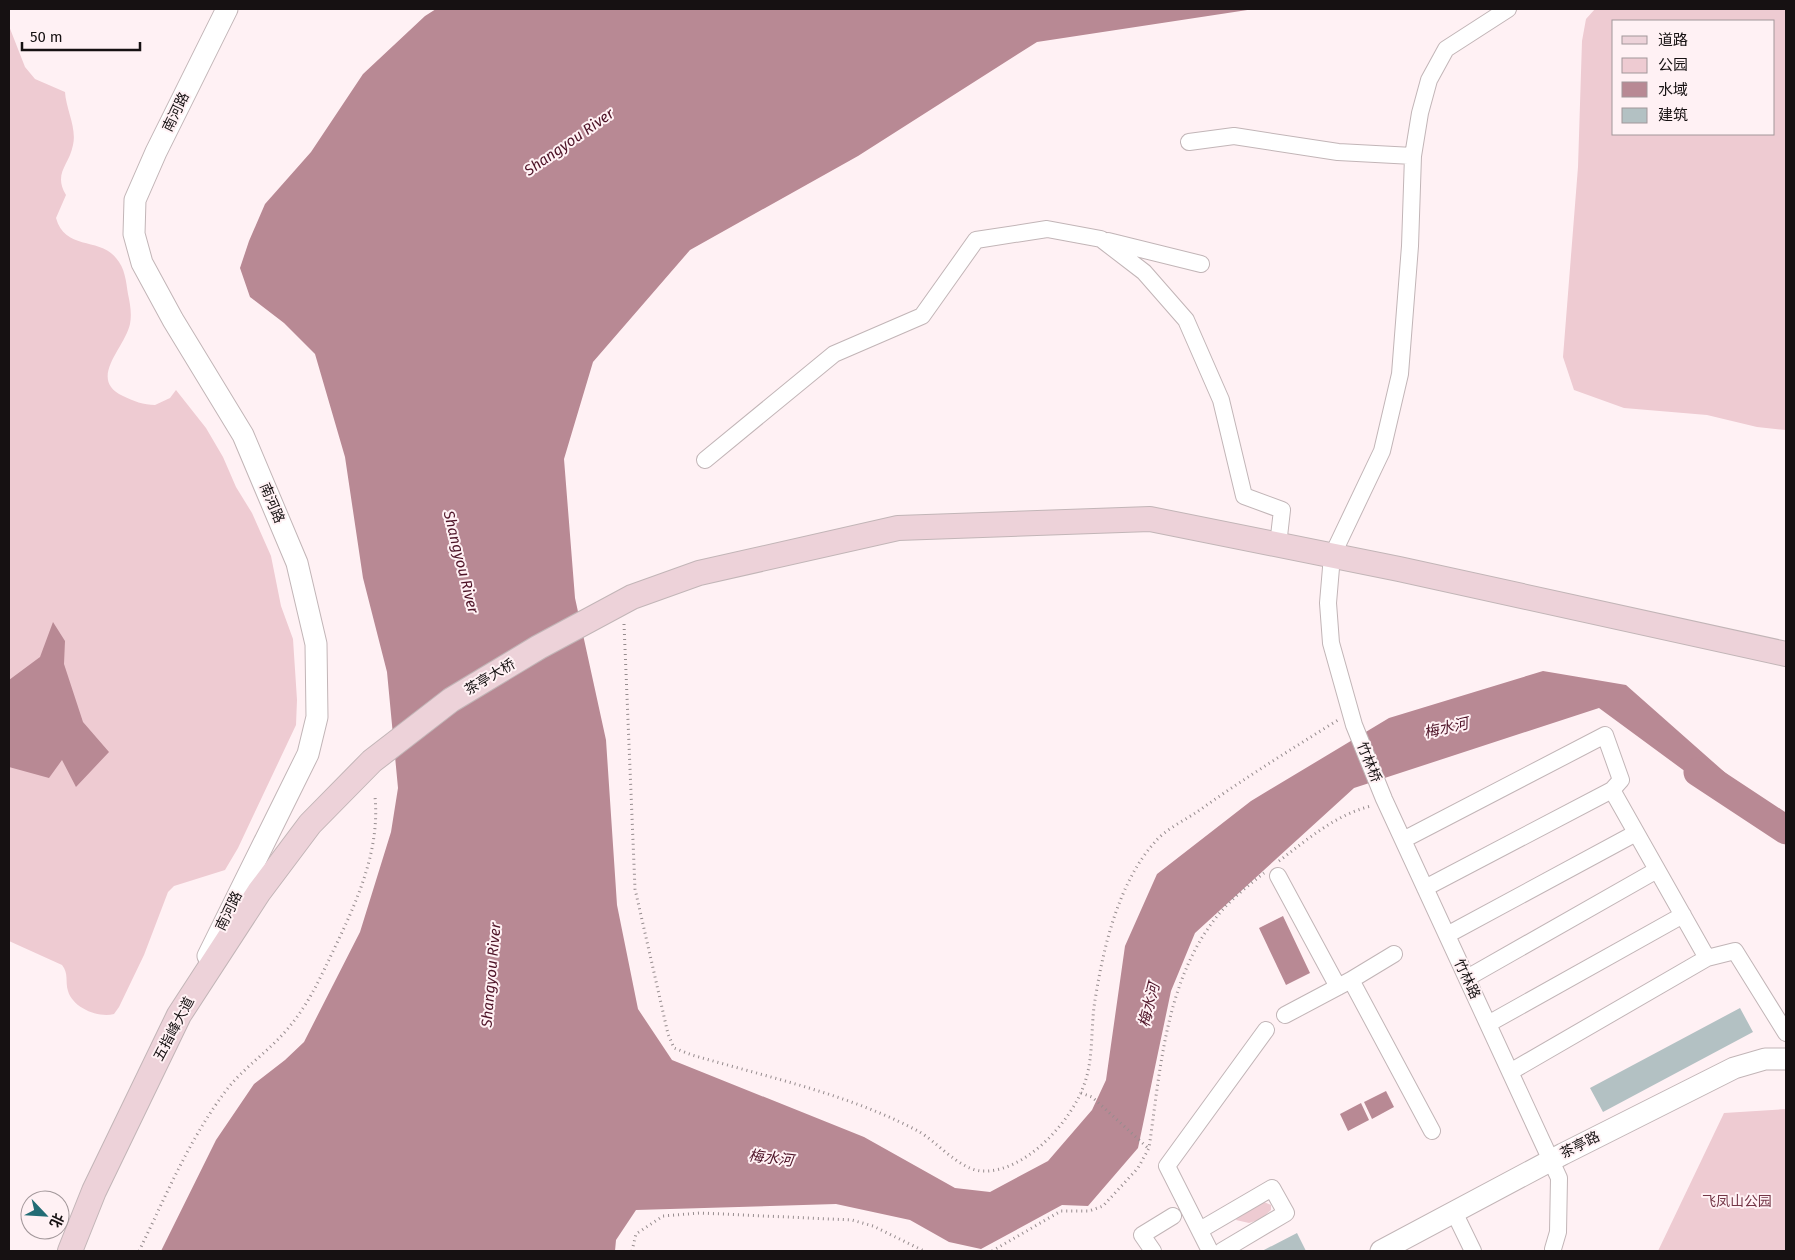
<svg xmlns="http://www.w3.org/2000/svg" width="1795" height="1260" viewBox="0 0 1795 1260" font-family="'Fira Sans','Noto Sans SC',sans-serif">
	<rect width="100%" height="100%" fill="#fff1f4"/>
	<path fill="#eecbd2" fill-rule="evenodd" d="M1595,9H1786V430L1757,427L1707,415L1624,408L1574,390L1563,357L1578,167L1582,41L1586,19ZM1614,21H1774V134H1614Z
		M9,26L25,67L35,79L65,92C66,109 77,128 73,145C69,166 53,173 66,195L56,218C65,251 100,237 116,258C125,268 126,281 128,294C130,303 132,314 130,324C125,348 87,379 123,396C133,401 144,405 155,405L170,398L176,390L206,428L223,457L236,487L252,513L271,556L281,606L293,639L297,700L296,725L238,848L225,870L174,886L168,892L144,955L119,1007L114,1014C98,1018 73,1008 68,991C65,981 69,974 62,965L9,941Z
		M1786,1109V1251H1658L1724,1113Z
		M1264,1202L1271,1205V1210L1261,1219L1249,1223L1236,1220C1240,1209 1253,1206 1264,1202Z"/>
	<path fill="#b88994" d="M436,9H1254L1037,42L858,156L690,250L593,362L564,459L575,598L606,740L617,905L638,1009L672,1060L864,1137L955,1188L990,1192L1048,1161L1092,1110L1106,1080L1125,946L1157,874L1251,801L1389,718L1543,671L1626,685L1738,784L1724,800L1599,708L1354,788L1195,933L1171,991L1138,1148L1088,1206L1062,1205L981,1249L949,1242L910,1220L836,1204L636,1210L616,1240L615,1251H161L216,1140L254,1084L285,1060L304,1042L360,932L391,832L398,788L387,672L363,578L345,457L315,354L284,323L250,297L240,268L249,241L265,204L311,152L363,74L425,16Z
		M53,622L65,641L64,664L83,722L109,752L76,787L62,760L49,778L9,767V680L40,657Z
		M1283,916L1310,973L1286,985L1259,928Z
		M1386,1091L1394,1107L1372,1119L1364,1102Z
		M1361,1103L1369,1120L1348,1131L1340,1114Z"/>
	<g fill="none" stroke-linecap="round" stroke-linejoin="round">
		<path stroke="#b88994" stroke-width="29" d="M1698,772L1786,830"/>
	</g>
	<path fill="#b3c1c3" d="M1740,1008L1753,1032L1603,1112L1590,1088Z
		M1297,1233L1306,1251H1262Z"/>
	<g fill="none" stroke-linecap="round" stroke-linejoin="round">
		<g stroke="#c2b5b7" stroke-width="18">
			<path id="minor" d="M1508,9L1446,49L1429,80L1420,113L1413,156L1410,246L1400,374L1382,451L1332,556L1328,603L1331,643L1354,725L1384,799L1559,1178L1558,1232L1553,1249
				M1189,142L1234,136L1338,152L1413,156
				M1108,241L1201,264
				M705,460L834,354L922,316L976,240L1047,229L1101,239L1144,272L1186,320L1221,400L1244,496L1282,510L1278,545
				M1403,840L1605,735L1621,780L1612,790L1707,958L1735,951L1786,1033
				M1278,876L1338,987
				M1425,888L1612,790
				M1447,935L1636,833
				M1467,978L1657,870
				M1351,980L1394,954
				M1285,1015L1351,980L1432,1131
				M1488,1024L1683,915
				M1510,1072L1707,958
				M1454,1212L1473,1251
				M1200,1230L1272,1188L1286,1213L1222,1251
				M1153,1251L1142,1235L1173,1216
				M1210,1251L1167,1166L1266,1030"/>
		</g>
		<g stroke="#c2b5b7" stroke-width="23">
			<path id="tertiary" d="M208,956L308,754L317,717L316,644L297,563L243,435L173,320L142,263L134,234L135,200L156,152L227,9
				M1381,1251L1563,1154L1734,1068L1765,1059H1786"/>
		</g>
		<g stroke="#c2b5b7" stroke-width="26">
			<path id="secondary" d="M70,1251L94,1191L179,1015L259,892L310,824L372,761L451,700L539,647L632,597L699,573L898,528L1150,519L1399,569L1786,654"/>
		</g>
		<path stroke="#968c8e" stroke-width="3" stroke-dasharray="1 4" stroke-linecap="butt" d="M624,624L635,889L668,1034L674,1048L692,1055C767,1077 848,1094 918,1131C936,1141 959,1169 981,1171C1025,1174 1073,1120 1085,1082C1093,1059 1091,1031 1094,1007C1102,953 1117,884 1155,842C1165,830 1183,821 1197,812C1243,779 1290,750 1338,720
			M1279,861C1308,839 1335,815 1371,806
			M1081,1093L1092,1097L1148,1148
			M139,1251C166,1196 190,1137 228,1088C244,1068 267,1052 284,1033C309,1005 320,978 336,945C358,899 380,849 375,797
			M632,1251L636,1234L663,1216L700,1213L852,1220L873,1226L924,1251
			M992,1251L1061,1211H1089L1103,1206L1138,1168L1149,1148C1160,1073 1165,986 1212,923C1226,903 1245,888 1264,873"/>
		<use href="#minor" stroke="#fff" stroke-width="16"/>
		<use href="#tertiary" stroke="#fff" stroke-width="21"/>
		<use href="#secondary" stroke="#edd2d9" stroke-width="24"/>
	</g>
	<g text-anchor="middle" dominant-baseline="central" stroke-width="4" stroke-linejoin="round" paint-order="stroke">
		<g font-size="14" fill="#161112" stroke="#fff1f4">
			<text transform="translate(176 112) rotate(-64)">南河路</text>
			<text transform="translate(272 503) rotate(67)">南河路</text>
			<text transform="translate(490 677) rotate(-31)">茶亭大桥</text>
			<text transform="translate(1369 762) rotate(68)">竹林桥</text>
			<text transform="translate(229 911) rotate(-64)">南河路</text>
			<text transform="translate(1467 979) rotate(65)">竹林路</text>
			<text transform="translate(174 1029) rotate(-62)">五指峰大道</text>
			<text transform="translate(1580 1145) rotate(-27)">茶亭路</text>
		</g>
		<g font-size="14" fill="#743647" stroke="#fff1f4">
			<text x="1737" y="1201">飞凤山公园</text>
		</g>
		<g font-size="15" font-style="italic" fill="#4e1327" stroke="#fff1f4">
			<text transform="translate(569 142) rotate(-35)">Shangyou River</text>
			<text transform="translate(461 562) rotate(76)">Shangyou River</text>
			<text transform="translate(1446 728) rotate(-13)">梅水河</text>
			<text transform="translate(491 975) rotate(-85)">Shangyou River</text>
			<text transform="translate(1149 1005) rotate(-76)">梅水河</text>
			<text transform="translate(771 1158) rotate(7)">梅水河</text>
		</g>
	</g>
	<rect width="1795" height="1260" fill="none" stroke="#161112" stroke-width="20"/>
	<rect x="1612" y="20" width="162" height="115" fill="#fff1f4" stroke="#a2979a"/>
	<rect x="1622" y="36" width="25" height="8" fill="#edd2d9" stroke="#a2979a"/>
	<text x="1658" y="45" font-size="15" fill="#161112">道路</text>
	<rect x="1622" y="58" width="25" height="15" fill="#eecbd2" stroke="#a2979a"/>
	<text x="1658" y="70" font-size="15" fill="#161112">公园</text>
	<rect x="1622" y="82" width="25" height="15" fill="#b88994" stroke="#a2979a"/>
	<text x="1658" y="95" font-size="15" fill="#161112">水域</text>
	<rect x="1622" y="108" width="25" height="15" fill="#b3c1c3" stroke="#a2979a"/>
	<text x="1658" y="120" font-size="15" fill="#161112">建筑</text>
	<g transform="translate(45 1215) rotate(115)"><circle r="24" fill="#fff1f4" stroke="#a2979a"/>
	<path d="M0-4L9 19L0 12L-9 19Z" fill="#226c75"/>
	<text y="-8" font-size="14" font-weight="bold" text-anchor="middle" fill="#161112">北</text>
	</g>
	<path d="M22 42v8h118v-8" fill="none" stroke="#161112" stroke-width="2.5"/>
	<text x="30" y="42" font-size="15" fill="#161112" stroke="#fff1f4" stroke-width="4" paint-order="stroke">50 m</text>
</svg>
